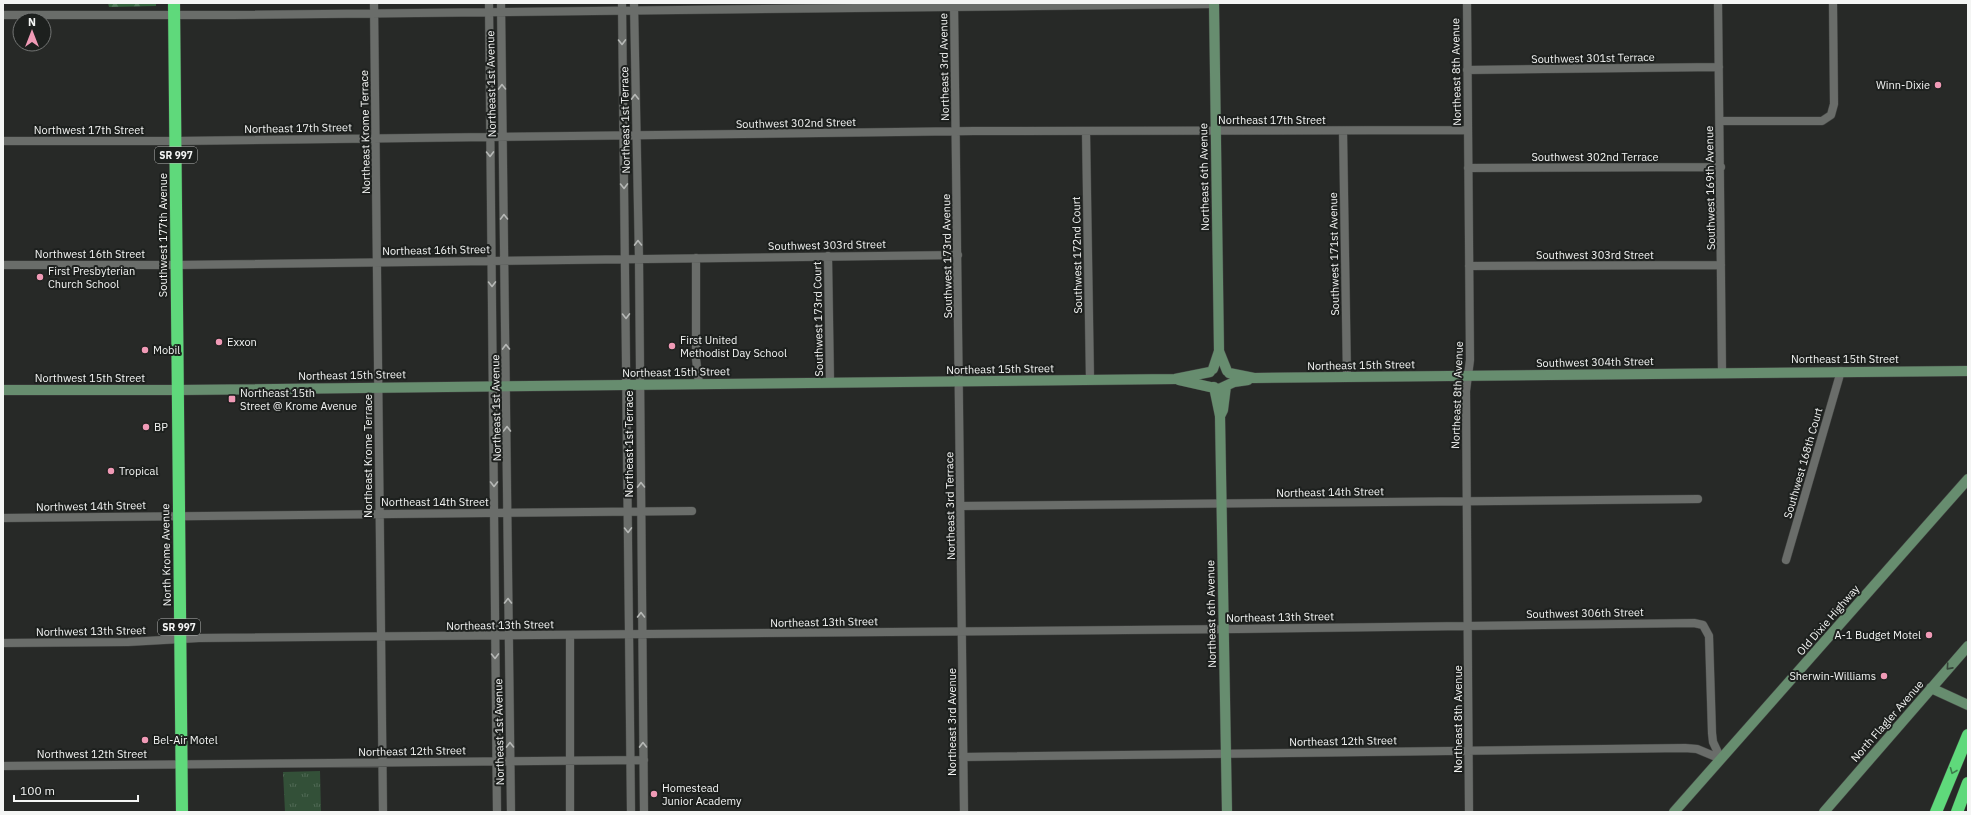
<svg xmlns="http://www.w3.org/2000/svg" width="1971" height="815" viewBox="0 0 1971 815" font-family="'IBM Plex Sans',sans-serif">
	<defs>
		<pattern id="grass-tufts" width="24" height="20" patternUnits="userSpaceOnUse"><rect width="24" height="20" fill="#335038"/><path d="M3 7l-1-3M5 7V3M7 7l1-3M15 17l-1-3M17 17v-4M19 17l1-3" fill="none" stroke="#516a55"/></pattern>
		<pattern id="forest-firs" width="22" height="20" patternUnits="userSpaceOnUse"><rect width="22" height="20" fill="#33623c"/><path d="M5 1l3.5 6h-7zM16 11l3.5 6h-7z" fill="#517959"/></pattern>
	</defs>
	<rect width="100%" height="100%" fill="#272927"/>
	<path fill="url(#grass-tufts)" d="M320,771L321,812H285L283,772Z"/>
	<path fill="url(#forest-firs)" d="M108,3H156V6L109,7Z"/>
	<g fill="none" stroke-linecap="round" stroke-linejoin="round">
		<g stroke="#424442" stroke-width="9">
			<path id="street" d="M374,3L383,812
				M489,3L497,812
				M501,3L511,812
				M622,3L631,812
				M634,3L639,259L644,812
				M954,3L964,812
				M1467,3L1470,360L1466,391L1469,812
				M1718,3L1722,372
				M3,15H233L1214,4
				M1467,70L1719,67
				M1720,121H1822L1831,115L1834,104L1833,3
				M1086,131L1090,380
				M1343,131L1347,377
				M3,141H176L974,131L1468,130
				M1468,168L1721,167
				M828,256L830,382
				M696,258V359L699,384
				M3,265H177L958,255
				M1469,266L1721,265
				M961,506L1698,499
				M3,518L692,511
				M1786,560L1841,371
				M570,635V812
				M3,643L128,642L199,638L1238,629L1694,623L1703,625L1709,636L1712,733L1713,742L1721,759
				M963,757L1685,748L1697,749L1721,759
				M3,766L644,760"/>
		</g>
		<g stroke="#424442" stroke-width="11">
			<path id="secondary" d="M1214,3L1219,351L1227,371
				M1213,369L1219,351
				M1229,373L1254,378L1968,371
				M1179,380L1219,389L1234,382L1248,380
				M1214,387L1220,416L1227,812
				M3,390H178L1175,379L1210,372
				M1220,416L1223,410L1226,386
				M1931,688L1968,705
				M1674,812L1968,479
				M1824,812L1968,646"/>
		</g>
		<g stroke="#424442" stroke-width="13">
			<path id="highway" d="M174,3L182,812
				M1936,812L1968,735
				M1957,812L1968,783"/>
		</g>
		<use href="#street" stroke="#6a6d6a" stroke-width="8"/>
		<use href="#secondary" stroke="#678d6f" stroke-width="10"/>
		<use href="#highway" stroke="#5fd97b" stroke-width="12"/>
	</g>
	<defs><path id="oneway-chevron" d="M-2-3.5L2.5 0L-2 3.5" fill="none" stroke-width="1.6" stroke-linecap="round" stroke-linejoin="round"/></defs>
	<g stroke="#b6b8b6">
		<use href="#oneway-chevron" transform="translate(622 42) rotate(89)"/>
		<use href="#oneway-chevron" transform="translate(502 87) rotate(-91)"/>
		<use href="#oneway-chevron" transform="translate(635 97) rotate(-91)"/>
		<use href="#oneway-chevron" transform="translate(490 154) rotate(89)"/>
		<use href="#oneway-chevron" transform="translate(624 186) rotate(89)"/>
		<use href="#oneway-chevron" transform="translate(504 217) rotate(-91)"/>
		<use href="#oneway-chevron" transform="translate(638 243) rotate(-91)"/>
		<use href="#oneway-chevron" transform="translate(492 284) rotate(89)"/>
		<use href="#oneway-chevron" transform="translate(626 316) rotate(89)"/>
		<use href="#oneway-chevron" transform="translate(506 347) rotate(-91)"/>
		<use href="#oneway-chevron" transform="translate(507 429) rotate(-90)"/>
		<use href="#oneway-chevron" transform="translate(494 484) rotate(90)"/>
		<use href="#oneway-chevron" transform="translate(641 485) rotate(-91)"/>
		<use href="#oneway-chevron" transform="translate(628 530) rotate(89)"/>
		<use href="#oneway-chevron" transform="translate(508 601) rotate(-90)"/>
		<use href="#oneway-chevron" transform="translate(641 615) rotate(-90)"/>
		<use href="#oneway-chevron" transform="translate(495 656) rotate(89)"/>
		<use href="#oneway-chevron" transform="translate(510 745) rotate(-91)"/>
		<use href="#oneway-chevron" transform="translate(643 745) rotate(-91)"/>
	</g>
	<use stroke="#37463a" href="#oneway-chevron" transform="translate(1949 667) rotate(132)"/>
	<use stroke="#3e7c4c" href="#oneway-chevron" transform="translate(1953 771) rotate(112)"/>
	<g fill="#f09ab6" stroke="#1d201e" stroke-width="1.5">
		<circle cx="1938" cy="85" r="4"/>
		<circle cx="40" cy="277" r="4"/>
		<circle cx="219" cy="342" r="4"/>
		<circle cx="672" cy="346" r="4"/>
		<circle cx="145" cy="350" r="4"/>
		<rect x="228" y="395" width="8" height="8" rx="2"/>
		<circle cx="146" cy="427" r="4"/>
		<circle cx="111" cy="471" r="4"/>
		<circle cx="1929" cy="635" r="4"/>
		<circle cx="1884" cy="676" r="4"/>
		<circle cx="145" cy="740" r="4"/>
		<circle cx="654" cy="794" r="4"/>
	</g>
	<g text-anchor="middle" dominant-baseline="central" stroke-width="4" stroke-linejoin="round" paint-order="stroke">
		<g fill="#1d201e" stroke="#b4b5b4" stroke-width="1">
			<rect x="155" y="147" width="42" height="16" rx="3"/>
			<rect x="158" y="619" width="42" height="16" rx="3"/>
		</g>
		<g font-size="10" font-weight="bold" fill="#f4f5f4">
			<text x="176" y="155">SR 997</text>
			<text x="179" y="627">SR 997</text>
		</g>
		<g font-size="11" fill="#f4f5f4" stroke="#1d201e">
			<text transform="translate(1593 58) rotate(-1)">Southwest 301st Terrace</text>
			<text transform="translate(944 67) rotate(-91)">Northeast 3rd Avenue</text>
			<text transform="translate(1456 72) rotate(-91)">Northeast 8th Avenue</text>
			<text transform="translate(491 84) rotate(-91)">Northeast 1st Avenue</text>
			<text transform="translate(625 120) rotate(-91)">Northeast 1st Terrace</text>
			<text x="1272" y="120">Northeast 17th Street</text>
			<text transform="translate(796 123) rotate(-1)">Southwest 302nd Street</text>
			<text transform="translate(298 128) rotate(-1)">Northeast 17th Street</text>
			<text x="89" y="130">Northwest 17th Street</text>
			<text transform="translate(365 132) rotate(-91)">Northeast Krome Terrace</text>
			<text x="1595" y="157">Southwest 302nd Terrace</text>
			<text transform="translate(1204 177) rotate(-91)">Northeast 6th Avenue</text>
			<text transform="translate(1710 188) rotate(-91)">Southwest 169th Avenue</text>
			<text transform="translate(163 235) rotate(-90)">Southwest 177th Avenue</text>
			<text transform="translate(827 245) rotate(-1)">Southwest 303rd Street</text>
			<text transform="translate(436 250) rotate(-1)">Northeast 16th Street</text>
			<text x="90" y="254">Northwest 16th Street</text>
			<text transform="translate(1334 254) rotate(-91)">Southwest 171st Avenue</text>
			<text transform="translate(1077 255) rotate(-91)">Southwest 172nd Court</text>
			<text x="1595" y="255">Southwest 303rd Street</text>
			<text transform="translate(947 256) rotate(-91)">Southwest 173rd Avenue</text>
			<text transform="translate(818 319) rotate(-91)">Southwest 173rd Court</text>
			<text x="1845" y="359">Northeast 15th Street</text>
			<text transform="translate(1595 362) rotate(-1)">Southwest 304th Street</text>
			<text transform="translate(1361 365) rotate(-1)">Northeast 15th Street</text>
			<text transform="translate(1000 369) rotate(-1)">Northeast 15th Street</text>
			<text transform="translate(676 372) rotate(-1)">Northeast 15th Street</text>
			<text transform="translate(352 375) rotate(-1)">Northeast 15th Street</text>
			<text x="90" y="378">Northwest 15th Street</text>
			<text transform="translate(1457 395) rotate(-88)">Northeast 8th Avenue</text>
			<text transform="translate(496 408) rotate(-91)">Northeast 1st Avenue</text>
			<text transform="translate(629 444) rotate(-90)">Northeast 1st Terrace</text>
			<text transform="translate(368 456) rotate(-90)">Northeast Krome Terrace</text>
			<text transform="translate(1803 463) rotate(-74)">Southwest 168th Court</text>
			<text transform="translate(1330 492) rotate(-1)">Northeast 14th Street</text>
			<text x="435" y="502">Northeast 14th Street</text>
			<text transform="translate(91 506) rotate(-1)">Northwest 14th Street</text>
			<text transform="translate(950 506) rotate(-91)">Northeast 3rd Terrace</text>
			<text transform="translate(166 555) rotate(-91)">North Krome Avenue</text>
			<text transform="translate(1585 613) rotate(-1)">Southwest 306th Street</text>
			<text transform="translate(1211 614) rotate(-91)">Northeast 6th Avenue</text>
			<text transform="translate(1280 617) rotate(-1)">Northeast 13th Street</text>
			<text transform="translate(1828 620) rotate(-49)">Old Dixie Highway</text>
			<text transform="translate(824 622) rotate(-1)">Northeast 13th Street</text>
			<text transform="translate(500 625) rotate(-1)">Northeast 13th Street</text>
			<text transform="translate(91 631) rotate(-1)">Northwest 13th Street</text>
			<text transform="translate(1458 719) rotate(-90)">Northeast 8th Avenue</text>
			<text transform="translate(1887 721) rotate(-49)">North Flagler Avenue</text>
			<text transform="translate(952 722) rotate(-90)">Northeast 3rd Avenue</text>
			<text transform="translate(499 732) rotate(-91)">Northeast 1st Avenue</text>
			<text transform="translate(1343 741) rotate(-1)">Northeast 12th Street</text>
			<text transform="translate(412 751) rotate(-1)">Northeast 12th Street</text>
			<text x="92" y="754">Northwest 12th Street</text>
		</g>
		<g font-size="11" fill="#f4f5f4" stroke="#1d201e" text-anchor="start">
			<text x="1930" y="85" text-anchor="end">Winn-Dixie</text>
			<text x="48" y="271">First Presbyterian<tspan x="48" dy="13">Church School</tspan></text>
			<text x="680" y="340">First United<tspan x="680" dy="13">Methodist Day School</tspan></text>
			<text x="227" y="342">Exxon</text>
			<text x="153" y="350">Mobil</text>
			<text x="240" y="393">Northeast 15th<tspan x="240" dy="13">Street @ Krome Avenue</tspan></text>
			<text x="154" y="427">BP</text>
			<text x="119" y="471">Tropical</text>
			<text x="1921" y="635" text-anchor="end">A-1 Budget Motel</text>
			<text x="1876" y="676" text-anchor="end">Sherwin-Williams</text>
			<text x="153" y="740">Bel-Air Motel</text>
			<text x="662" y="788">Homestead<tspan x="662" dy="13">Junior Academy</tspan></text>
		</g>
	</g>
	<rect width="1971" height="815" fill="none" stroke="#f4f5f4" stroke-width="8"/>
	<g transform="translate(32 32)"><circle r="19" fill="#1d201e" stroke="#737574"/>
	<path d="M0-3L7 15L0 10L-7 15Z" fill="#f09ab6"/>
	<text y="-6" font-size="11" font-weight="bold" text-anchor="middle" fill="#f4f5f4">N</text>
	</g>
	<path d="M14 795v6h124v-6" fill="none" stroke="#f4f5f4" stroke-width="2"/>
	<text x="20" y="795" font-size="12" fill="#f4f5f4" stroke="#1d201e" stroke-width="3" paint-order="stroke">100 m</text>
</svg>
